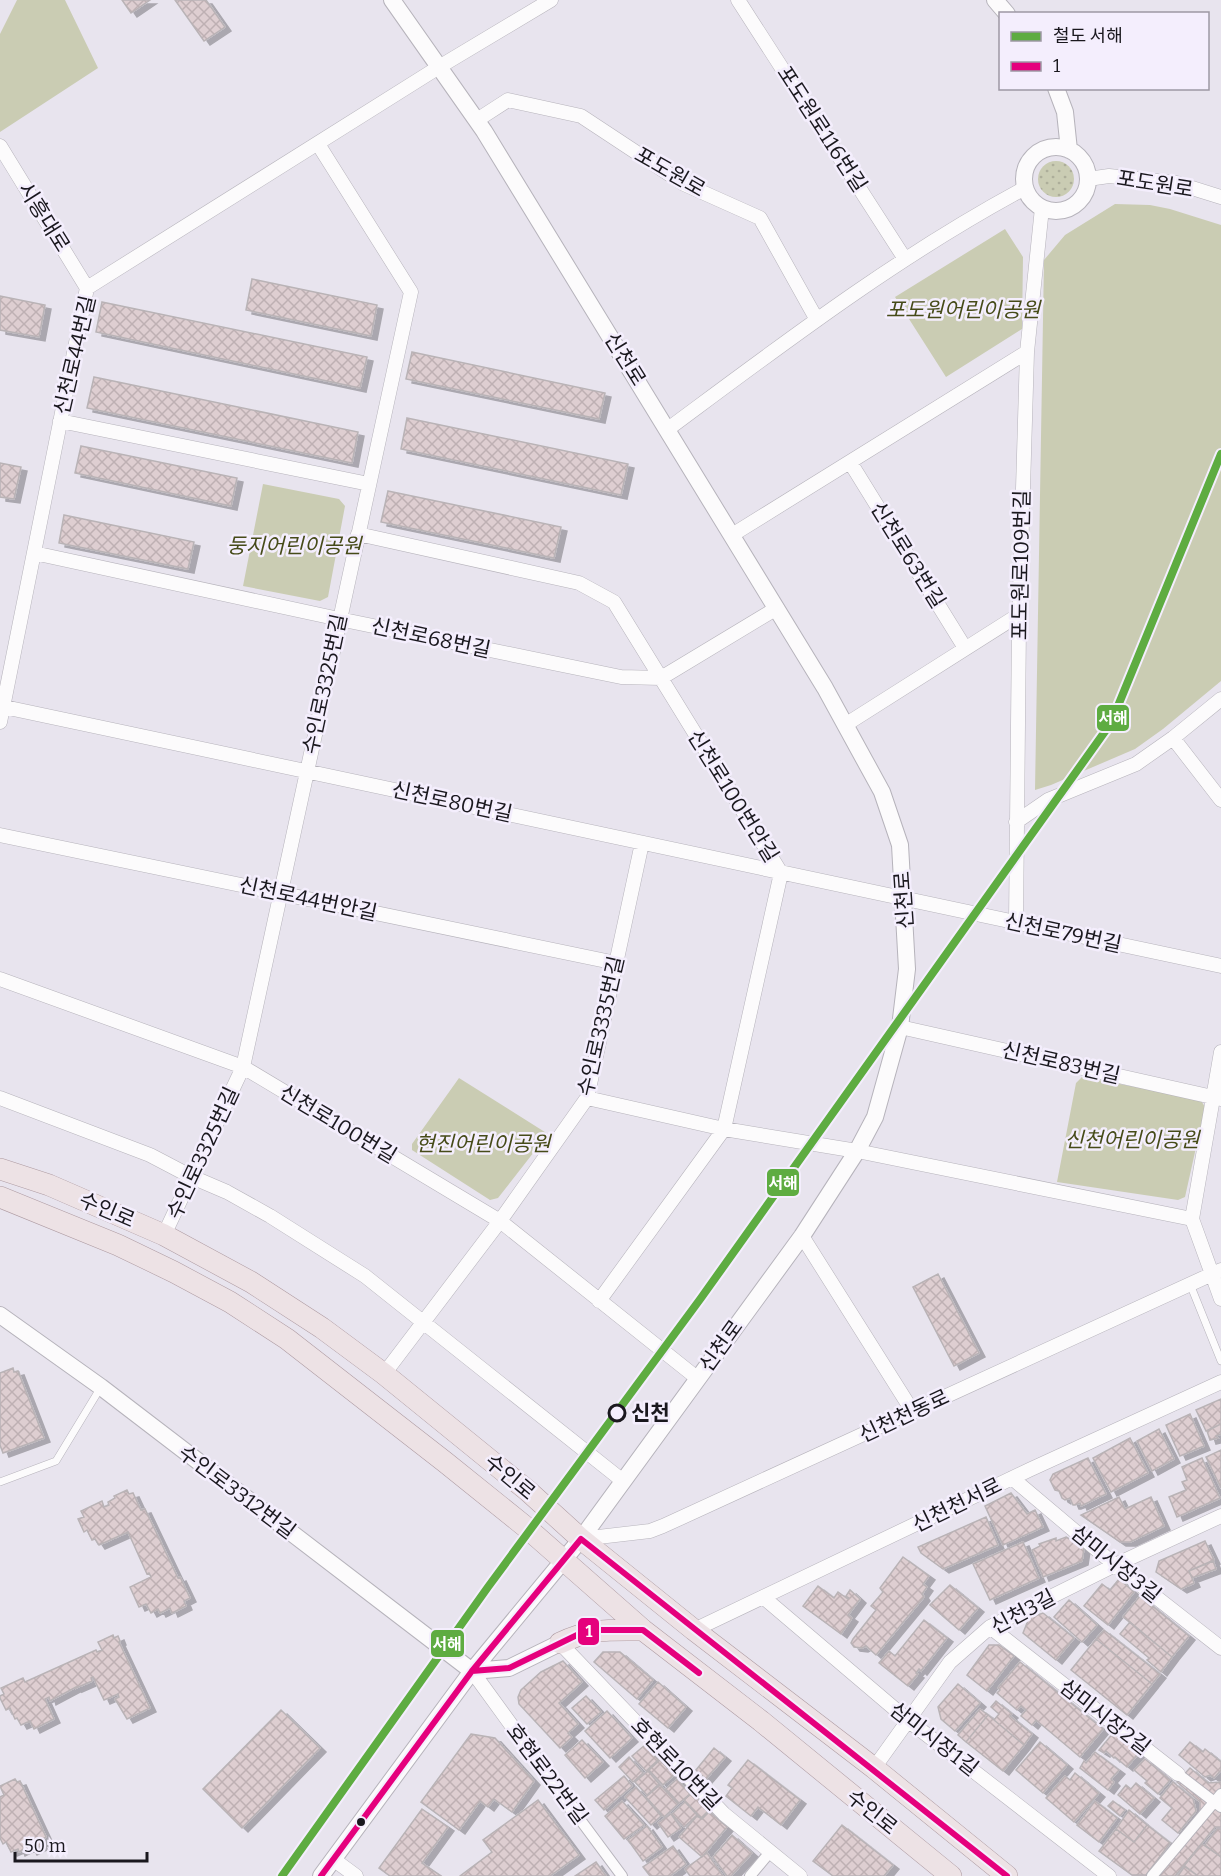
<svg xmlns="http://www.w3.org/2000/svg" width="1221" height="1876" viewBox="0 0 1221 1876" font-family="Bitter,'Noto Sans KR',serif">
	<defs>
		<pattern id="grass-dots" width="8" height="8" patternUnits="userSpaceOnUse" patternTransform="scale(1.5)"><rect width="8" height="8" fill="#caccb3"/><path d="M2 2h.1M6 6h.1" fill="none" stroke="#adae9a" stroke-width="1.8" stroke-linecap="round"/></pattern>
		<pattern id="building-cross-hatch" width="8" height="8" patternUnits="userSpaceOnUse" patternTransform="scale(1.5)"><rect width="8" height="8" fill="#deced1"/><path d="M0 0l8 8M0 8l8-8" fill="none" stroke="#beb0b3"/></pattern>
		<filter id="shadow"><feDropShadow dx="6" dy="4" stdDeviation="0" flood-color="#0004"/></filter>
	</defs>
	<rect width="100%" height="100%" fill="#e8e4ee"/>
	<path fill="url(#grass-dots)" d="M1038 179a18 18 0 1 1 36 0a18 18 0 1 1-36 0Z"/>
	<path fill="#caccb3" d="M17,0H65L98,68L0,132V34Z
		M1115,204L1150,205L1170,209L1221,225V681L1163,729L1135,749L1051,785L1035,790L1044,260L1065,235Z
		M1005,229L1023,257L1022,329L946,377L895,297Z
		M263,484L339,499L345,506L328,597L320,601L243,586Z
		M1082,1077L1200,1099L1205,1107L1185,1197L1178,1200L1057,1182L1076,1083Z
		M459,1078L548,1134L498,1198L490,1200L412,1150V1144Z"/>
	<path fill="url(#building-cross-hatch)" stroke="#b9b3b6" stroke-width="1.5" filter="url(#shadow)" d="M122,0H150L131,13Z
		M175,0H206L225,27L204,41Z
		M252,279L377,305L371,336L246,310Z
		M0,296L45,305L39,337L0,330Z
		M102,302L367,357L360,388L96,332Z
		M412,352L605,393L599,419L406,379Z
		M94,377L358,432L352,463L87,408Z
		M407,418L628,464L621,495L401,449Z
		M81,446L237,478L231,506L75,473Z
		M0,463L21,467L14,499L0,497Z
		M388,491L561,527L554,558L381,522Z
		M64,515L194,542L188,569L59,543Z
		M938,1274L979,1353L954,1366L913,1287Z
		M13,1368L14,1372L18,1371L44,1438L3,1453L0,1445V1373Z
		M1221,1399V1424L1206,1431L1196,1410Z
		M1190,1414L1204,1446L1180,1456L1166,1425Z
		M1221,1424V1434L1216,1436L1218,1438L1210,1440L1207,1431Z
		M1159,1429L1174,1459L1152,1471L1137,1441Z
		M1130,1438L1148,1473L1111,1492L1093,1458Z
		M1221,1450V1488L1206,1457Z
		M1088,1458L1106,1494L1081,1506L1080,1503L1075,1505H1073L1070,1498L1065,1500L1062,1498L1059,1491L1055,1490L1050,1480L1053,1474Z
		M1202,1458L1220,1498L1177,1517L1169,1497L1186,1490L1182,1482L1187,1480L1182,1467Z
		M127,1490L129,1494L133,1493L141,1510L145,1509L178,1578L180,1577L190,1598L184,1601L186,1606L172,1613L170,1608L160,1613L158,1609L151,1613L146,1604L139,1607L130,1587L151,1577L149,1573L147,1574L128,1532L99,1545L95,1539L92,1540L87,1530L84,1532L78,1519L84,1517L81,1511L102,1501L104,1507L109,1505L108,1502L115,1498L114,1496Z
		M1011,1493L1027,1514L1035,1510L1043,1527L1003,1545L985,1506Z
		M1119,1497L1125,1509L1151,1497L1164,1526L1130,1542H1120L1081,1515Z
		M986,1517L998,1545L943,1569L921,1553L918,1547Z
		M1066,1537L1084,1548L1082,1561L1043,1577L1032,1550L1040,1546L1039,1544L1056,1538V1541Z
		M1205,1541L1214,1560L1189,1571L1194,1583L1181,1589L1156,1572L1159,1561Z
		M1023,1542L1039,1578L990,1600L973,1564Z
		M903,1557L929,1576L923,1584L927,1587L922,1594L924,1597L876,1655L866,1646L862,1648L854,1647L851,1643L853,1639L876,1610L871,1606L883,1592L880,1588Z
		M1213,1561L1216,1569L1192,1578L1189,1571Z
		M1119,1579L1134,1592L1108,1625L1084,1606L1102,1584L1110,1590Z
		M950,1585L978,1608L959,1630L930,1605Z
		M818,1586L834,1598L838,1592L848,1599L849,1598L846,1596L850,1590L860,1599L848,1615L852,1618L841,1634L803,1606Z
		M1140,1596L1189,1636L1172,1657L1123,1617Z
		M1069,1600L1097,1625L1082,1642L1054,1617Z
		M1043,1613L1074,1638L1056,1660L1023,1633L1029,1618Z
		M924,1620L947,1638L921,1671L919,1669L916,1673L918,1674L908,1686L879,1663L889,1651L895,1656Z
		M1130,1622L1172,1657L1161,1672L1147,1660L1149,1658L1120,1634Z
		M1104,1630L1160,1674L1152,1684L1096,1639Z
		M113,1635L114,1638L118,1636L120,1641L119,1642L150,1708L127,1719L115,1699L119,1697L118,1694L104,1700L93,1677L91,1678L92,1681L76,1688V1687L50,1701L49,1697L45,1699L54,1719L34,1729L30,1721L21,1725L17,1718L15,1719L10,1708L6,1710L0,1698V1696L4,1694L1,1688L23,1678L25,1682L96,1650L97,1652L102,1650L98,1642Z
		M1096,1639L1152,1684L1127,1715L1071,1670Z
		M989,1645H999L1014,1656L987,1691L967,1675Z
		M603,1652H620L653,1680L637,1699L594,1662Z
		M563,1661L582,1682L559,1703L578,1724L568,1733L572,1737L560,1748L519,1704L518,1697L521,1690L541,1672Z
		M1020,1662L1103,1729L1080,1757L1036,1720L1032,1725L1021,1716L1026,1710L1021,1706L1017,1710L997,1693L1000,1690L998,1688Z
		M658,1682L686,1707L668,1728L639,1704Z
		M958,1684L980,1703L955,1731L941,1719L938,1707Z
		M586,1696L601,1712L587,1724L572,1708Z
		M996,1701L1012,1714L1010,1716L1032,1734L1024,1745L994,1720L999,1714L991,1707Z
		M980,1709L988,1715L966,1742L958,1735Z
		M281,1710L320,1748L242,1828L203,1789Z
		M607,1711L632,1738L610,1758L585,1731Z
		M988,1715L1024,1745L1003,1771L966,1742Z
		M1114,1732L1139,1753L1127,1767L1115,1757L1114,1758L1106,1751L1104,1753L1099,1750Z
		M471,1734L495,1738L534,1781L512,1812L494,1799L488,1807L480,1801L459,1830L421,1802Z
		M582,1740L603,1762L585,1778L565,1755Z
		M1040,1742L1067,1765L1043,1793L1016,1770Z
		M1190,1742L1203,1752L1205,1749L1221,1762V1770L1214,1778L1210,1775L1205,1777L1179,1755Z
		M645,1745L658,1760L646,1771L632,1756Z
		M714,1748L725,1757L706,1779L696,1770Z
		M1095,1752L1119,1770L1111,1779L1114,1782L1108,1790L1080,1768L1084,1761L1086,1763Z
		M629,1757L643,1773L633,1782L619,1767Z
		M1145,1759L1170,1780L1158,1794L1145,1783L1147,1781L1134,1770Z
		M660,1760L674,1775L663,1785L649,1770Z
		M748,1760L800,1800L781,1825L758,1807L751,1816L726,1796L732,1788L728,1785Z
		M1190,1768L1208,1783L1221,1782V1827H1215L1175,1876H1148L1200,1813V1802L1177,1782Z
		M648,1771L659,1784L647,1795L635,1782Z
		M1075,1773L1099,1793L1074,1822L1046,1798L1065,1776L1070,1780Z
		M624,1776L632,1786L604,1810L595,1800Z
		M15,1779L17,1782L20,1781L46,1837L41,1840L43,1845L31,1851L29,1847L19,1852L18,1849L11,1852L6,1842L3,1844L0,1838V1797L4,1795L0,1786Z
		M677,1779L690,1794L679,1803L666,1789Z
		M1173,1782L1193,1799L1196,1811L1178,1833L1162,1820L1172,1808L1160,1798Z
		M1136,1783L1154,1798L1140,1814L1118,1795L1126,1785L1131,1789Z
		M660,1785L678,1804L664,1817L646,1797Z
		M636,1787L661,1816L651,1825L625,1797Z
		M692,1793L708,1811L701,1818L684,1800Z
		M538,1800L579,1855L550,1876H460L492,1852L483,1840Z
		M622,1801L644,1825L624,1839L605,1816Z
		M1095,1801L1117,1818L1099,1842L1077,1825Z
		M1113,1801L1125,1810L1120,1816L1108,1806Z
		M685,1802L697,1815L684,1827L672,1814Z
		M422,1809L448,1827L422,1863L441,1876H390L379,1868Z
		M1129,1810L1147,1825L1134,1842L1116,1829Z
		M709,1812L727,1827L702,1857L679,1837L697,1816L702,1819Z
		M671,1814L681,1828L668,1837L658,1823Z
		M842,1825L893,1865L884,1876H833L813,1861Z
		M1147,1825L1170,1843L1146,1875H1132L1099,1851L1116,1829L1134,1842Z
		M647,1826L662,1847L643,1861L628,1840Z
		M1217,1829H1221V1857L1205,1845Z
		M732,1835L752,1853L731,1876H727L713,1857Z
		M1202,1844L1221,1857V1876H1198L1184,1866Z
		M673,1846L686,1864L670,1876H650L643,1867Z
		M707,1853L723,1876H690L685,1869Z
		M596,1862L606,1876H575Z
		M1185,1866L1198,1876H1178Z"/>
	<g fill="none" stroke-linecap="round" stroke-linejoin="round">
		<g stroke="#b6b3bb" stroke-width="8">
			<path id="service" d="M1190,1284L1221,1361
				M0,1482L56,1461L101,1387"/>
		</g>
		<g stroke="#b6b3bb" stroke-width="12">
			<path id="pedestrian" d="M1178,1774L1221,1807
				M573,1810L622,1876
				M750,1876L770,1852
				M1152,1876L1221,1794"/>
		</g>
		<g stroke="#b6b3bb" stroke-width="15">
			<path id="minor" d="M738,0L905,259
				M477,120L508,100L581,116L684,184L760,218L817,320
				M0,146L87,288
				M1088,179L1109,176L1176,183L1221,197
				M60,421L369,484
				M668,429C784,343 898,256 1025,188
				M850,462L965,648
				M358,534L579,583L614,602L781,873L724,1129L599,1301
				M732,535L1027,352
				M34,553L339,619L621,677L661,678L777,608
				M0,706L1221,966
				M0,722L87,288L439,67L551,0
				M845,725L1020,614
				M1173,738L1221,800
				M1016,822L1048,800L1136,764L1173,738L1221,699
				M0,835L616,963
				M1016,923L1019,625L1027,352L1042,208
				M0,979L243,1067L500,1221L697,1378
				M900,1027L1221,1099
				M1221,1052L1192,1219L1221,1299
				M0,1098L150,1155L192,1177L227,1192L270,1216L365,1276L623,1481
				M587,1098L724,1129L857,1151L1192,1219
				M164,1235L243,1067L411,292L318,144
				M802,1236L913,1412
				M384,1374L500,1221L587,1098L642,843
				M1012,1478L1115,1565L1221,1648
				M581,1539L650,1531L663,1526L1221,1270
				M763,1597L909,1721L1109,1876
				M990,1627L1178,1774
				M694,1630L1029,1470L1221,1382
				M560,1643L724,1814L800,1876
				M472,1671L573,1810
				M874,1768L950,1662L990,1627L1115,1565L1221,1516
				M333,1859L356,1876"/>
		</g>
		<g stroke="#b6b3bb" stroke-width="18">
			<path id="tertiary" d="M995,0L1007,14
				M1056,88L1065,112L1069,150
				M1024 179a32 32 0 1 1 64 0a32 32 0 1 1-64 0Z
				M0,1315L101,1387L472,1671
				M472,1671L509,1668L560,1643
				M321,1876L472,1671L581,1539L802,1236L857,1151L875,1117L900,1027L907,969L900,845L882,792L825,688L484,131L392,0"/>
		</g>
		<g stroke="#ae9ba2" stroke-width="22">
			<path id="primary" d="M0,1169L49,1185L164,1235L251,1282L322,1328L384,1374L528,1491L581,1539L694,1630L874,1768L1007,1876
				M0,1197L118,1245L174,1272L230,1302L287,1339L445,1462L527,1528L643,1630L761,1721L951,1876
				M560,1643C592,1628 608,1630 643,1630"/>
		</g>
		<use href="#service" stroke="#fcfbfc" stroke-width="7"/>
		<use href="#pedestrian" stroke="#fcfbfc" stroke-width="10"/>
		<use href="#minor" stroke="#fcfbfc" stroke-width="14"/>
		<use href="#tertiary" stroke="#fcfbfc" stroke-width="16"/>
		<use href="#primary" stroke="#ede2e5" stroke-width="21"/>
		<g stroke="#f4eefd" stroke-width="10">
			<path id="bus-1" d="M472,1671L509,1668L577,1635L594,1630H643L699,1673
				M321,1876L472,1671L581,1539L1007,1876"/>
		</g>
		<use href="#bus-1" stroke="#e5007d" stroke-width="6"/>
		<g stroke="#f4eefd" stroke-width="12">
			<path id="rail-1" d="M282,1876L488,1587L701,1298L1111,723L1221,454"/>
		</g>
		<use href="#rail-1" stroke="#5eac41" stroke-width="8"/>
	</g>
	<circle fill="#f4eefd" stroke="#1a181e" stroke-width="3" cx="617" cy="1413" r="8"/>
	<circle fill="#1a181e" stroke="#f4eefd" stroke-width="2" cx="361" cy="1822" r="5"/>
	<g text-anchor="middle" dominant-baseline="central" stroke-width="5" stroke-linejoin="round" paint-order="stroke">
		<g font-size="21" fill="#1a181e" stroke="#f4eefd">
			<text transform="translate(822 129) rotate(57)">포도원로116번길</text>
			<text transform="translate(670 172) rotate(30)">포도원로</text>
			<text transform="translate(1155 184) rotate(9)">포도원로</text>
			<text transform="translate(44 217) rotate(58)">시흥대로</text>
			<text transform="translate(75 355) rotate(-77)">신천로44번길</text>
			<text transform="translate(625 359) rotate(58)">신천로</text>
			<text transform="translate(908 555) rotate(58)">신천로63번길</text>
			<text transform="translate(1021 565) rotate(-89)">포도원로109번길</text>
			<text transform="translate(431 638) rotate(12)">신천로68번길</text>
			<text transform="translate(325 684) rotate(-78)">수인로3325번길</text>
			<text transform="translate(733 796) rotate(58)">신천로100번안길</text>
			<text transform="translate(452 802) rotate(12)">신천로80번길</text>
			<text transform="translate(308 899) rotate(12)">신천로44번안길</text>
			<text transform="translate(904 900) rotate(-94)">신천로</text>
			<text transform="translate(1063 933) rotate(12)">신천로79번길</text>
			<text transform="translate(601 1026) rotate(-77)">수인로3335번길</text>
			<text transform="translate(1061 1063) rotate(13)">신천로83번길</text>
			<text transform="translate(338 1124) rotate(31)">신천로100번길</text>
			<text transform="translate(203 1153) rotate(-65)">수인로3325번길</text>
			<text transform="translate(107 1210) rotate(23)">수인로</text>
			<text transform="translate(721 1346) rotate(-54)">신천로</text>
			<text transform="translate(904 1416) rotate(-25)">신천천동로</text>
			<text transform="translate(510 1477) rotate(40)">수인로</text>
			<text transform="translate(237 1492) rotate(37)">수인로3312번길</text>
			<text transform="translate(957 1505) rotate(-26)">신천천서로</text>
			<text transform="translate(1116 1564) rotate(39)">삼미시장3길</text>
			<text transform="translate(1023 1612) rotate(-28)">신천3길</text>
			<text transform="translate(1105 1717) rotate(38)">삼미시장2길</text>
			<text transform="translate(934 1739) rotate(38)">삼미시장1길</text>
			<text transform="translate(676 1764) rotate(46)">호현로10번길</text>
			<text transform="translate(547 1774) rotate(53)">호현로22번길</text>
			<text transform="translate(872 1812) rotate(39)">수인로</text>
		</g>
		<g font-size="21" font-style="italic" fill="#464b19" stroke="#f4eefd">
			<text x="963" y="310">포도원어린이공원</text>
			<text x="294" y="546">둥지어린이공원</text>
			<text x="1132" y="1140">신천어린이공원</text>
			<text x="483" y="1144">현진어린이공원</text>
		</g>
		<g font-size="21" font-weight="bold" fill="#1a181e" stroke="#f4eefd" text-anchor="start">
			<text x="631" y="1413">신천</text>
		</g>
	</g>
	<g stroke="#f4eefd" stroke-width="2">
		<rect x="1096" y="704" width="34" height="28" rx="6" fill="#5eac41"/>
		<rect x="766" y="1168" width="34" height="29" rx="6" fill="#5eac41"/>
		<rect x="577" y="1617" width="23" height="29" rx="6" fill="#e5007d"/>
		<rect x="430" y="1629" width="35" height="29" rx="6" fill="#5eac41"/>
	</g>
	<g font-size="16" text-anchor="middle" font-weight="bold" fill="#fff">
		<text x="1113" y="724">서해</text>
		<text x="783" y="1189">서해</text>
		<text x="589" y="1637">1</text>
		<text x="447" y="1650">서해</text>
	</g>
	<rect x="999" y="12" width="210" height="78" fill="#f4eefd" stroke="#9d98a4" stroke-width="1.5"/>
	<rect x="1011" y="32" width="30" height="9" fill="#5eac41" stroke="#9d98a4" stroke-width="1.5"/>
	<text x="1053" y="42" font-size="18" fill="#1a181e">철도 서해</text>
	<rect x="1011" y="62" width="30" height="9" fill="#e5007d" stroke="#9d98a4" stroke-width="1.5"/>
	<text x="1053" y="72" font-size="18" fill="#1a181e">1</text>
	<path d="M15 1852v9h132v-9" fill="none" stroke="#1a181e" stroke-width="3"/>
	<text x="24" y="1852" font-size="18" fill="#1a181e" stroke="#f4eefd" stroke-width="4.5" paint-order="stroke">50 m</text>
</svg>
